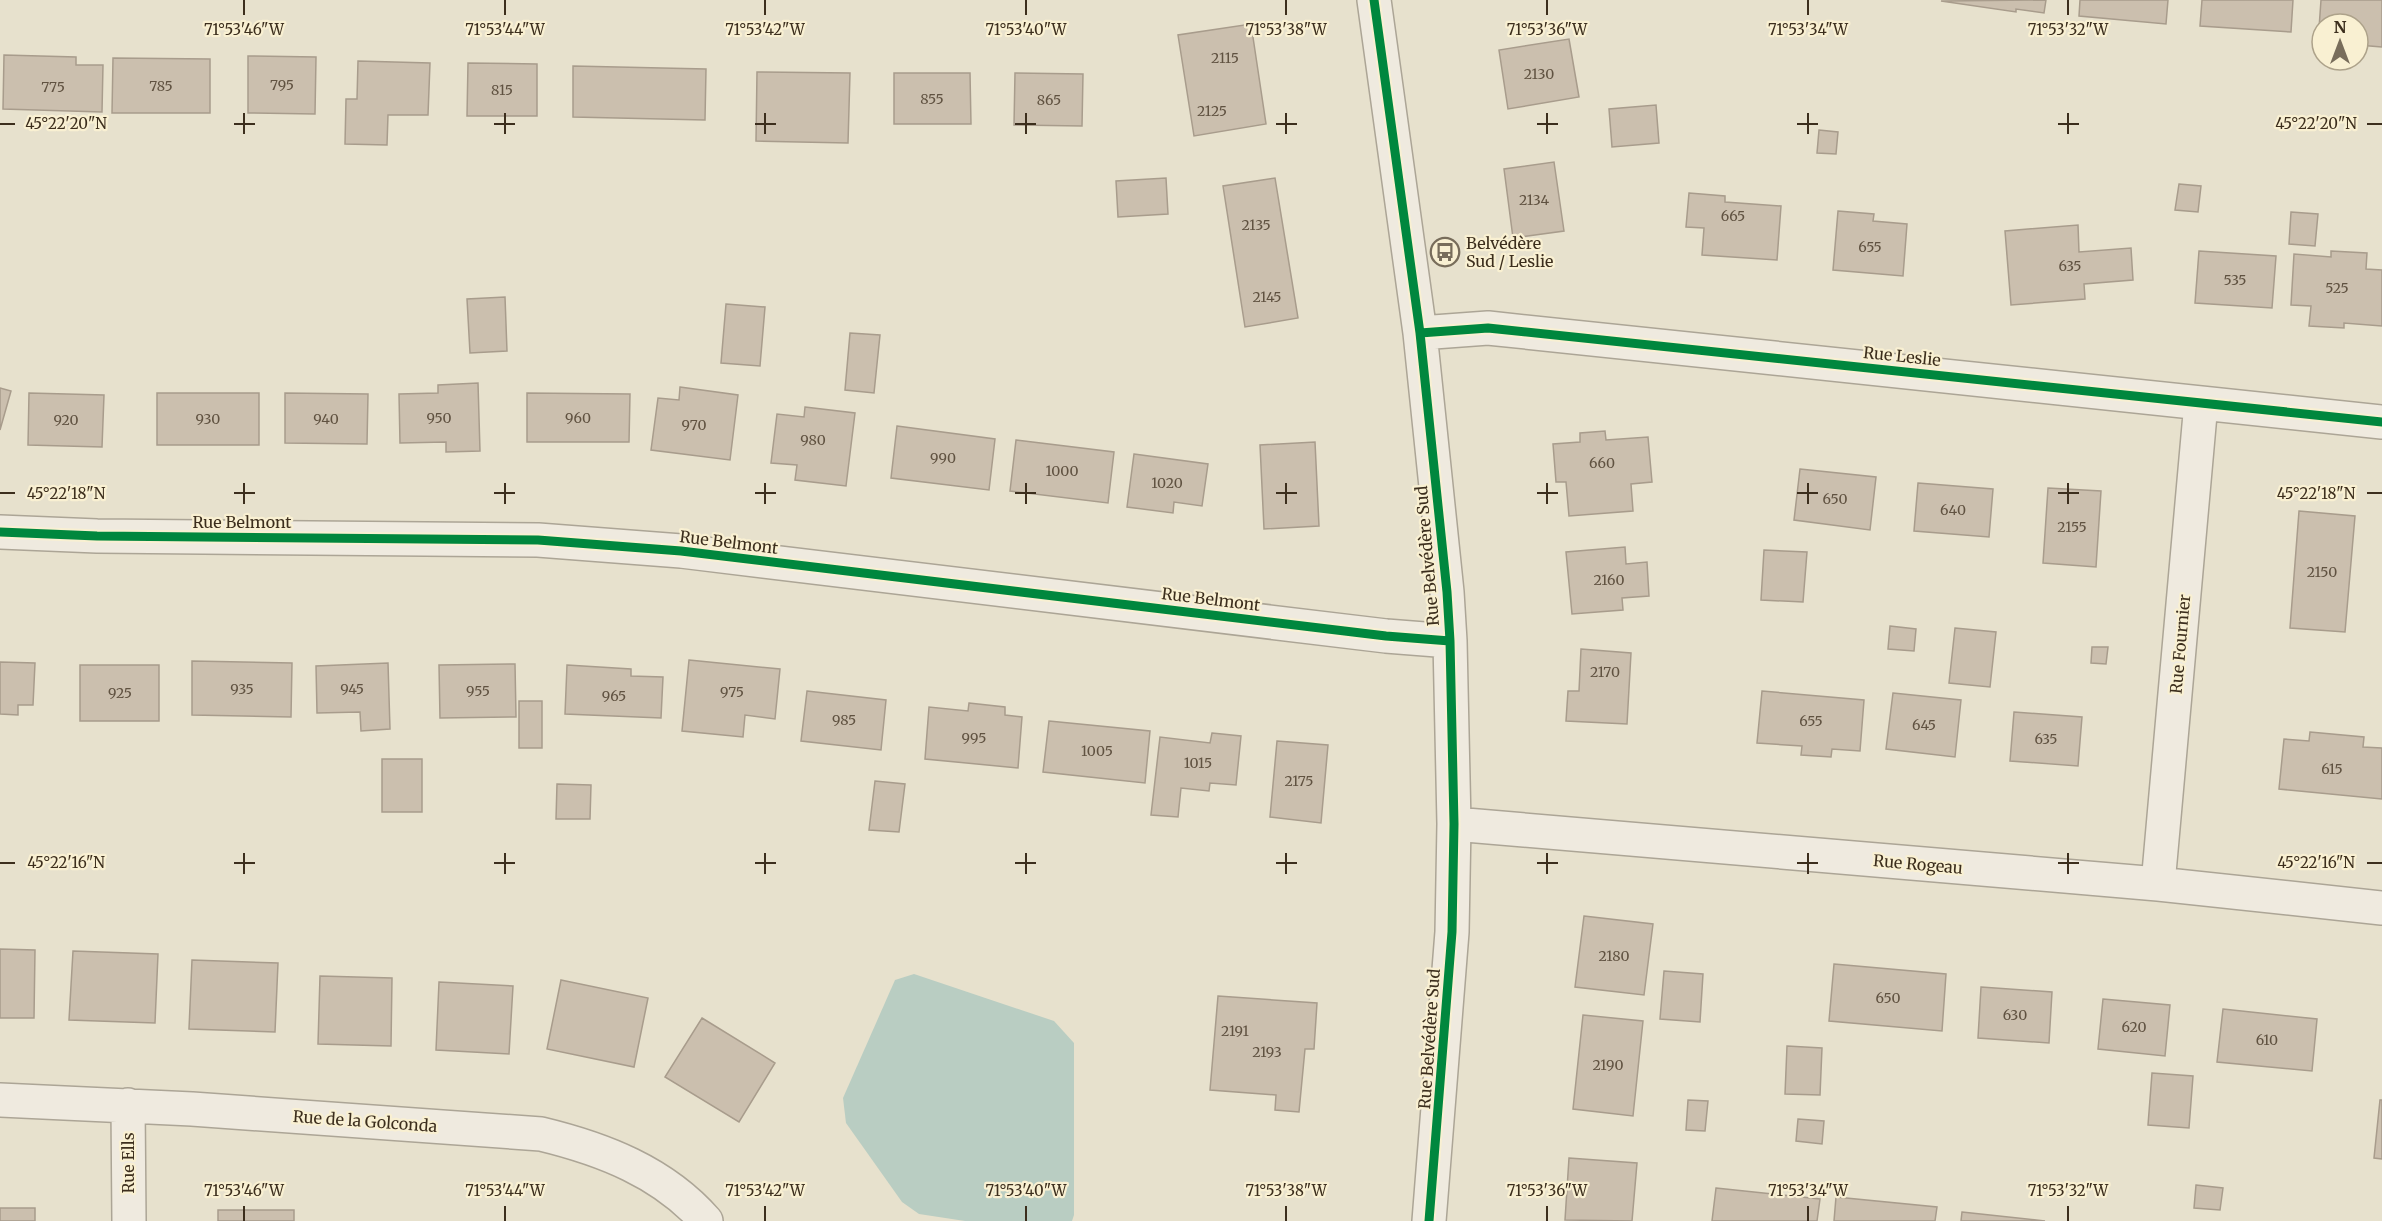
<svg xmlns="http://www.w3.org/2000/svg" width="2382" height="1221" viewBox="0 0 2382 1221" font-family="Merriweather,serif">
	<rect width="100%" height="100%" fill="#e7e1cd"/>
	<path fill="#b9cdc2" d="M914,974L1054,1021L1074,1043V1215L1072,1221H965L919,1214L902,1202L846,1123L843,1098L895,980Z"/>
	<path fill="#cbbfae" stroke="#a89c8c" stroke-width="1.5" d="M2046,0L2044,13L2016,9V12L1941,1Z
		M2080,0H2168L2166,24L2079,16Z
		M2202,0H2293L2291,32L2200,26Z
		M2321,0H2382V47L2358,45V24H2322V43H2318Z
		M1251,24L1266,124L1194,136L1178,35Z
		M1569,39L1579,97L1508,109L1499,50Z
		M4,55L76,57V65H103L102,112L3,109Z
		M248,56L316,57L315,114L248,113Z
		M113,58L210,59V113H112Z
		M358,61L430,63L428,115H388L387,145L345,144L346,99H357Z
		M468,63L537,64V116H467Z
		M573,66L706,69L705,120L573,117Z
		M757,72L850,73L848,143L756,141Z
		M894,73H970L971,124H894Z
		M1015,73L1083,74L1082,126L1014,125Z
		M1656,105L1659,143L1612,147L1609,109Z
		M1819,130L1838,132L1836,154L1817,153Z
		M1554,162L1564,231L1513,238L1504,169Z
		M1166,178L1168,214L1118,217L1116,181Z
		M1275,178L1298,318L1245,327L1223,186Z
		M2179,184L2201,186L2198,212L2175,210Z
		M1689,193L1725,196V202L1781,206L1777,260L1702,255L1704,228L1686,227Z
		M1838,211L1874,214L1873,221L1907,224L1903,276L1833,270Z
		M2291,212L2318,214L2315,246L2289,244Z
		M2078,225L2079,252L2131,248L2133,280L2084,284L2085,299L2011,305L2005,231Z
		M2199,251L2276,256L2272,308L2195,303Z
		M2331,251L2367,253L2366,269L2382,270V326L2344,323V328L2309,326L2311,306L2291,305L2294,254L2331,257Z
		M505,297L507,351L470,353L467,299Z
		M726,304L765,307L760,366L721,363Z
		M850,333L880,335L874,393L845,390Z
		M478,383L480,451L446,452V442L400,443L399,394L438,393V385Z
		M680,387L738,395L730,460L651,450L658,398L679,400Z
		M0,388L11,391L0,430Z
		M29,393L104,395L102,447L28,445Z
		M157,393H259V445H157Z
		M285,393L368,394L367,444L285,443Z
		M527,393L630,394L629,442H527Z
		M805,407L855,413L846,486L795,480L797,465L771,463L777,414L804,417Z
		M897,426L995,439L989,490L891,478Z
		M1605,431L1606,440L1648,437L1652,482L1631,484L1633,511L1569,516L1566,482H1556L1553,444L1580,442V433Z
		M1016,440L1114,452L1108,503L1010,491Z
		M1315,442L1319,526L1264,529L1260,445Z
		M1134,454L1208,464L1202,506L1174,502L1173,513L1127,507Z
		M1800,469L1876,477L1870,530L1794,520Z
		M1918,483L1993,489L1989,537L1914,531Z
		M2048,488L2101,491L2096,567L2043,563Z
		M2299,511L2355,516L2345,632L2290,628Z
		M1625,547L1626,564L1647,562L1649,596L1622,598L1623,610L1572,614L1566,552Z
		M1764,550L1807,552L1803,602L1761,600Z
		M1890,626L1916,629L1914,651L1888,649Z
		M1955,628L1996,632L1990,687L1949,683Z
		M2092,647H2108L2106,664L2091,663Z
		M1581,649L1631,653L1627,724L1566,721L1568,691H1579Z
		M689,660L780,669L775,719L745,715L743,737L682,731Z
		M192,661L292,663L291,717L192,715Z
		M0,662L35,663L33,705H18V715L0,714Z
		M388,663L390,729L361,731L360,712L317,713L316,666Z
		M515,664L516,717L440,718L439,665Z
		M80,665H159V721H80Z
		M567,665L631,669V676L663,677L661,718L565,714Z
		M807,691L886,700L881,750L801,741Z
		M1762,691L1864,700L1860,751L1832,749L1831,757L1801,755L1802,746L1757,743Z
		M1893,693L1961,700L1955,757L1886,749Z
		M519,701H542V748H519Z
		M969,703L1005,707V715L1022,717L1018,768L925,759L929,707L968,711Z
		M2014,712L2082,717L2078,766L2010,761Z
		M1049,721L1150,731L1145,783L1043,772Z
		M2310,732L2364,737L2363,747L2382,748V799L2279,789L2284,739L2309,741Z
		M1212,733L1241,736L1236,785L1210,783L1209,791L1181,788L1178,817L1151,815L1160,737L1210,743Z
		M1277,741L1328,745L1321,823L1270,817Z
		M382,759H422V812H382Z
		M875,781L905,784L899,832L869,830Z
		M557,784L591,785L590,819H556Z
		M1584,916L1653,924L1644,995L1575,987Z
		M0,949L35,950L34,1018H0Z
		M73,951L158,954L155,1023L69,1020Z
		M192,960L278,963L275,1032L189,1029Z
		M1834,964L1946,974L1942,1031L1829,1021Z
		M1664,971L1703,974L1700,1022L1660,1019Z
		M320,976L392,978L391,1046L318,1044Z
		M561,980L648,998L634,1067L547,1049Z
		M439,982L513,986L509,1054L436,1050Z
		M1981,987L2052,992L2049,1043L1978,1038Z
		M1218,996L1317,1003L1314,1049H1305L1299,1112L1275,1110L1276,1095L1210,1090Z
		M2103,999L2170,1005L2165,1056L2098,1049Z
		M2223,1009L2317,1019L2312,1071L2217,1062Z
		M1583,1015L1643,1021L1633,1116L1573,1109Z
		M702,1018L775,1063L739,1122L665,1077Z
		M1787,1046L1822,1048L1820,1095L1785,1094Z
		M2152,1073L2193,1076L2189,1128L2148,1125Z
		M1688,1100L1708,1101L1705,1131L1686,1130Z
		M2380,1100H2382V1159L2374,1158Z
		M1798,1119L1824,1121L1822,1144L1796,1141Z
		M1569,1158L1637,1163L1632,1221L1565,1220Z
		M2196,1185L2223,1188L2220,1210L2194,1208Z
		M1716,1188L1820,1199L1817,1221H1712Z
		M1836,1197L1937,1207L1935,1221H1834Z
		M0,1208H35V1221H0Z
		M218,1210H294V1221H218Z
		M1962,1212L2045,1221H1961Z"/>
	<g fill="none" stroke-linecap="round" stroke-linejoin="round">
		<g stroke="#aca596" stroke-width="36">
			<path id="minor" d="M1374,0L1420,333L1447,592L1450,641L1454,824L1452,932L1429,1221
				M1420,333L1488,328L2382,422
				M0,532L97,536L538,540L681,551L1386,636L1450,641
				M1454,824L2158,884L2382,908
				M2158,884L2201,403
				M0,1100L192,1109L541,1134C603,1149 663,1172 706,1221
				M128,1105L129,1221"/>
		</g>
		<use href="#minor" stroke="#efeadf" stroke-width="33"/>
		<g stroke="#f9f0d2" stroke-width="13">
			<path id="cycleway" d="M1374,0L1420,333L1447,592L1450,641L1454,824L1452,932L1429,1221
				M1420,333L1488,328L2382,422
				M0,532L97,536L538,540L681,551L1386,636L1450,641"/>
		</g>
		<use href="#cycleway" stroke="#00873e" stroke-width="9"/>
	</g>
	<path fill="none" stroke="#3c2e1d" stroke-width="2" d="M244,0V15M505,0V15M765,0V15M1026,0V15M1286,0V15M1547,0V15M1808,0V15M2068,0V15M244,113V134M505,113V134M765,113V134M1026,113V134M1286,113V134M1547,113V134M1808,113V134M2068,113V134M0,124H15M234,124H255M494,124H515M755,124H776M1015,124H1036M1276,124H1297M1537,124H1558M1797,124H1818M2058,124H2079M2367,124H2382M244,483V504M505,483V504M765,483V504M1026,483V504M1286,483V504M1547,483V504M1808,483V504M2068,483V504M0,493H15M234,493H255M494,493H515M755,493H776M1015,493H1036M1276,493H1297M1537,493H1558M1797,493H1818M2058,493H2079M2367,493H2382M244,853V874M505,853V874M765,853V874M1026,853V874M1286,853V874M1547,853V874M1808,853V874M2068,853V874M0,863H15M234,863H255M494,863H515M755,863H776M1015,863H1036M1276,863H1297M1537,863H1558M1797,863H1818M2058,863H2079M2367,863H2382M244,1206V1221M505,1206V1221M765,1206V1221M1026,1206V1221M1286,1206V1221M1547,1206V1221M1808,1206V1221M2068,1206V1221"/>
	<defs>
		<g id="bus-ring" transform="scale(1.5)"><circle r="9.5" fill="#f9f0d2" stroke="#786d5b" stroke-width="1.5"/><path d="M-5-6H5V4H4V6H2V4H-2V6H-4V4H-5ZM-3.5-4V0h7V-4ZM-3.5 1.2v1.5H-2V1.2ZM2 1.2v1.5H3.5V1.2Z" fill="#786d5b"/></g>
	</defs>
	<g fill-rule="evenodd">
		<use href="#bus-ring" x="1445" y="252"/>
	</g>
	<g text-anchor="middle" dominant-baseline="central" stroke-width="4.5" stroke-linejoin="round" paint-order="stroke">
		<g font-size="14" fill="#605241">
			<text x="1225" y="58">2115</text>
			<text x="1539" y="74">2130</text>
			<text x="282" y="85">795</text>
			<text x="161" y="86">785</text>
			<text x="53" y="87">775</text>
			<text x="502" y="90">815</text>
			<text x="932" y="99">855</text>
			<text x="1049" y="100">865</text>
			<text x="1212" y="111">2125</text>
			<text x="1534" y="200">2134</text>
			<text x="1733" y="216">665</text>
			<text x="1256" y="225">2135</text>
			<text x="1870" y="247">655</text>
			<text x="2070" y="266">635</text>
			<text x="2235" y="280">535</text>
			<text x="2337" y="288">525</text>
			<text x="1267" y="297">2145</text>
			<text x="439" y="418">950</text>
			<text x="578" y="418">960</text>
			<text x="208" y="419">930</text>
			<text x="326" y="419">940</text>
			<text x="66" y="420">920</text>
			<text x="694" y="425">970</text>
			<text x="813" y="440">980</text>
			<text x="943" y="458">990</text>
			<text x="1602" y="463">660</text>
			<text x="1062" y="471">1000</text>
			<text x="1167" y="483">1020</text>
			<text x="1835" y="499">650</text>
			<text x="1953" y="510">640</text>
			<text x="2072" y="527">2155</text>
			<text x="2322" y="572">2150</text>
			<text x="1609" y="580">2160</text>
			<text x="1605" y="672">2170</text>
			<text x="242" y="689">935</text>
			<text x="352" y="689">945</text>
			<text x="478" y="691">955</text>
			<text x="732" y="692">975</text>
			<text x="120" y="693">925</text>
			<text x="614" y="696">965</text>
			<text x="844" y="720">985</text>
			<text x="1811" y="721">655</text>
			<text x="1924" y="725">645</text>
			<text x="974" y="738">995</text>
			<text x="2046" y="739">635</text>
			<text x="1097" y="751">1005</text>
			<text x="1198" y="763">1015</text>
			<text x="2332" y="769">615</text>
			<text x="1299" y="781">2175</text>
			<text x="1614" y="956">2180</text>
			<text x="1888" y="998">650</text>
			<text x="2015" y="1015">630</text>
			<text x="2134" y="1027">620</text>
			<text x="1235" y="1031">2191</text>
			<text x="2267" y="1040">610</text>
			<text x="1267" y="1052">2193</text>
			<text x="1608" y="1065">2190</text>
		</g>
		<g font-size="16" fill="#3c2e1d" stroke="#f9f0d2" text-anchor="start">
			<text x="1466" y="243">Belvédère<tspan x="1466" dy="18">Sud / Leslie</tspan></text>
		</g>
		<g font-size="16" fill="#3c2e1d" stroke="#f9f0d2">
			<text transform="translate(1902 356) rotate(6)">Rue Leslie</text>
			<text x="242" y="522">Rue Belmont</text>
			<text transform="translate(729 542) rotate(7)">Rue Belmont</text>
			<text transform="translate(1427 556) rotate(-95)">Rue Belvédère Sud</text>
			<text transform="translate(1211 599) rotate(7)">Rue Belmont</text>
			<text transform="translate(2180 644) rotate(-85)">Rue Fournier</text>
			<text transform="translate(1918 864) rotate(5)">Rue Rogeau</text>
			<text transform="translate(1429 1039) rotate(-86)">Rue Belvédère Sud</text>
			<text transform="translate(365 1121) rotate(4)">Rue de la Golconda</text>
			<text transform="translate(128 1163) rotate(-90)">Rue Ells</text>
		</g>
	</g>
	<g font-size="15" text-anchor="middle" fill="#3c2e1d" stroke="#f9f0d2" stroke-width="4.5" stroke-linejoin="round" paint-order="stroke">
		<text x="244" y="35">71°53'46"W</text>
		<text x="505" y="35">71°53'44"W</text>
		<text x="765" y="35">71°53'42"W</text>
		<text x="1026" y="35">71°53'40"W</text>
		<text x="1286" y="35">71°53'38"W</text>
		<text x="1547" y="35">71°53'36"W</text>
		<text x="1808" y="35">71°53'34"W</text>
		<text x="2068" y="35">71°53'32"W</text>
		<text x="66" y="129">45°22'20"N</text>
		<text x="2316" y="129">45°22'20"N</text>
		<text x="66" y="499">45°22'18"N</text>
		<text x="2316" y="499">45°22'18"N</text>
		<text x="66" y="868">45°22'16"N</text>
		<text x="2316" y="868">45°22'16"N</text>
		<text x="244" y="1196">71°53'46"W</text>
		<text x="505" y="1196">71°53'44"W</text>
		<text x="765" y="1196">71°53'42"W</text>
		<text x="1026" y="1196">71°53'40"W</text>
		<text x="1286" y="1196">71°53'38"W</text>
		<text x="1547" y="1196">71°53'36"W</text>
		<text x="1808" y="1196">71°53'34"W</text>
		<text x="2068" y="1196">71°53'32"W</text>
	</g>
	<g transform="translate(2340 42)"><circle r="28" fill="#f9f0d2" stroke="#ada28a" stroke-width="1.5"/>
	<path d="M0-4.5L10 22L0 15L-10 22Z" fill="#786d5b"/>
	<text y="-9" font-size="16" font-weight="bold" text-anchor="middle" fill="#3c2e1d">N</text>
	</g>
</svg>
